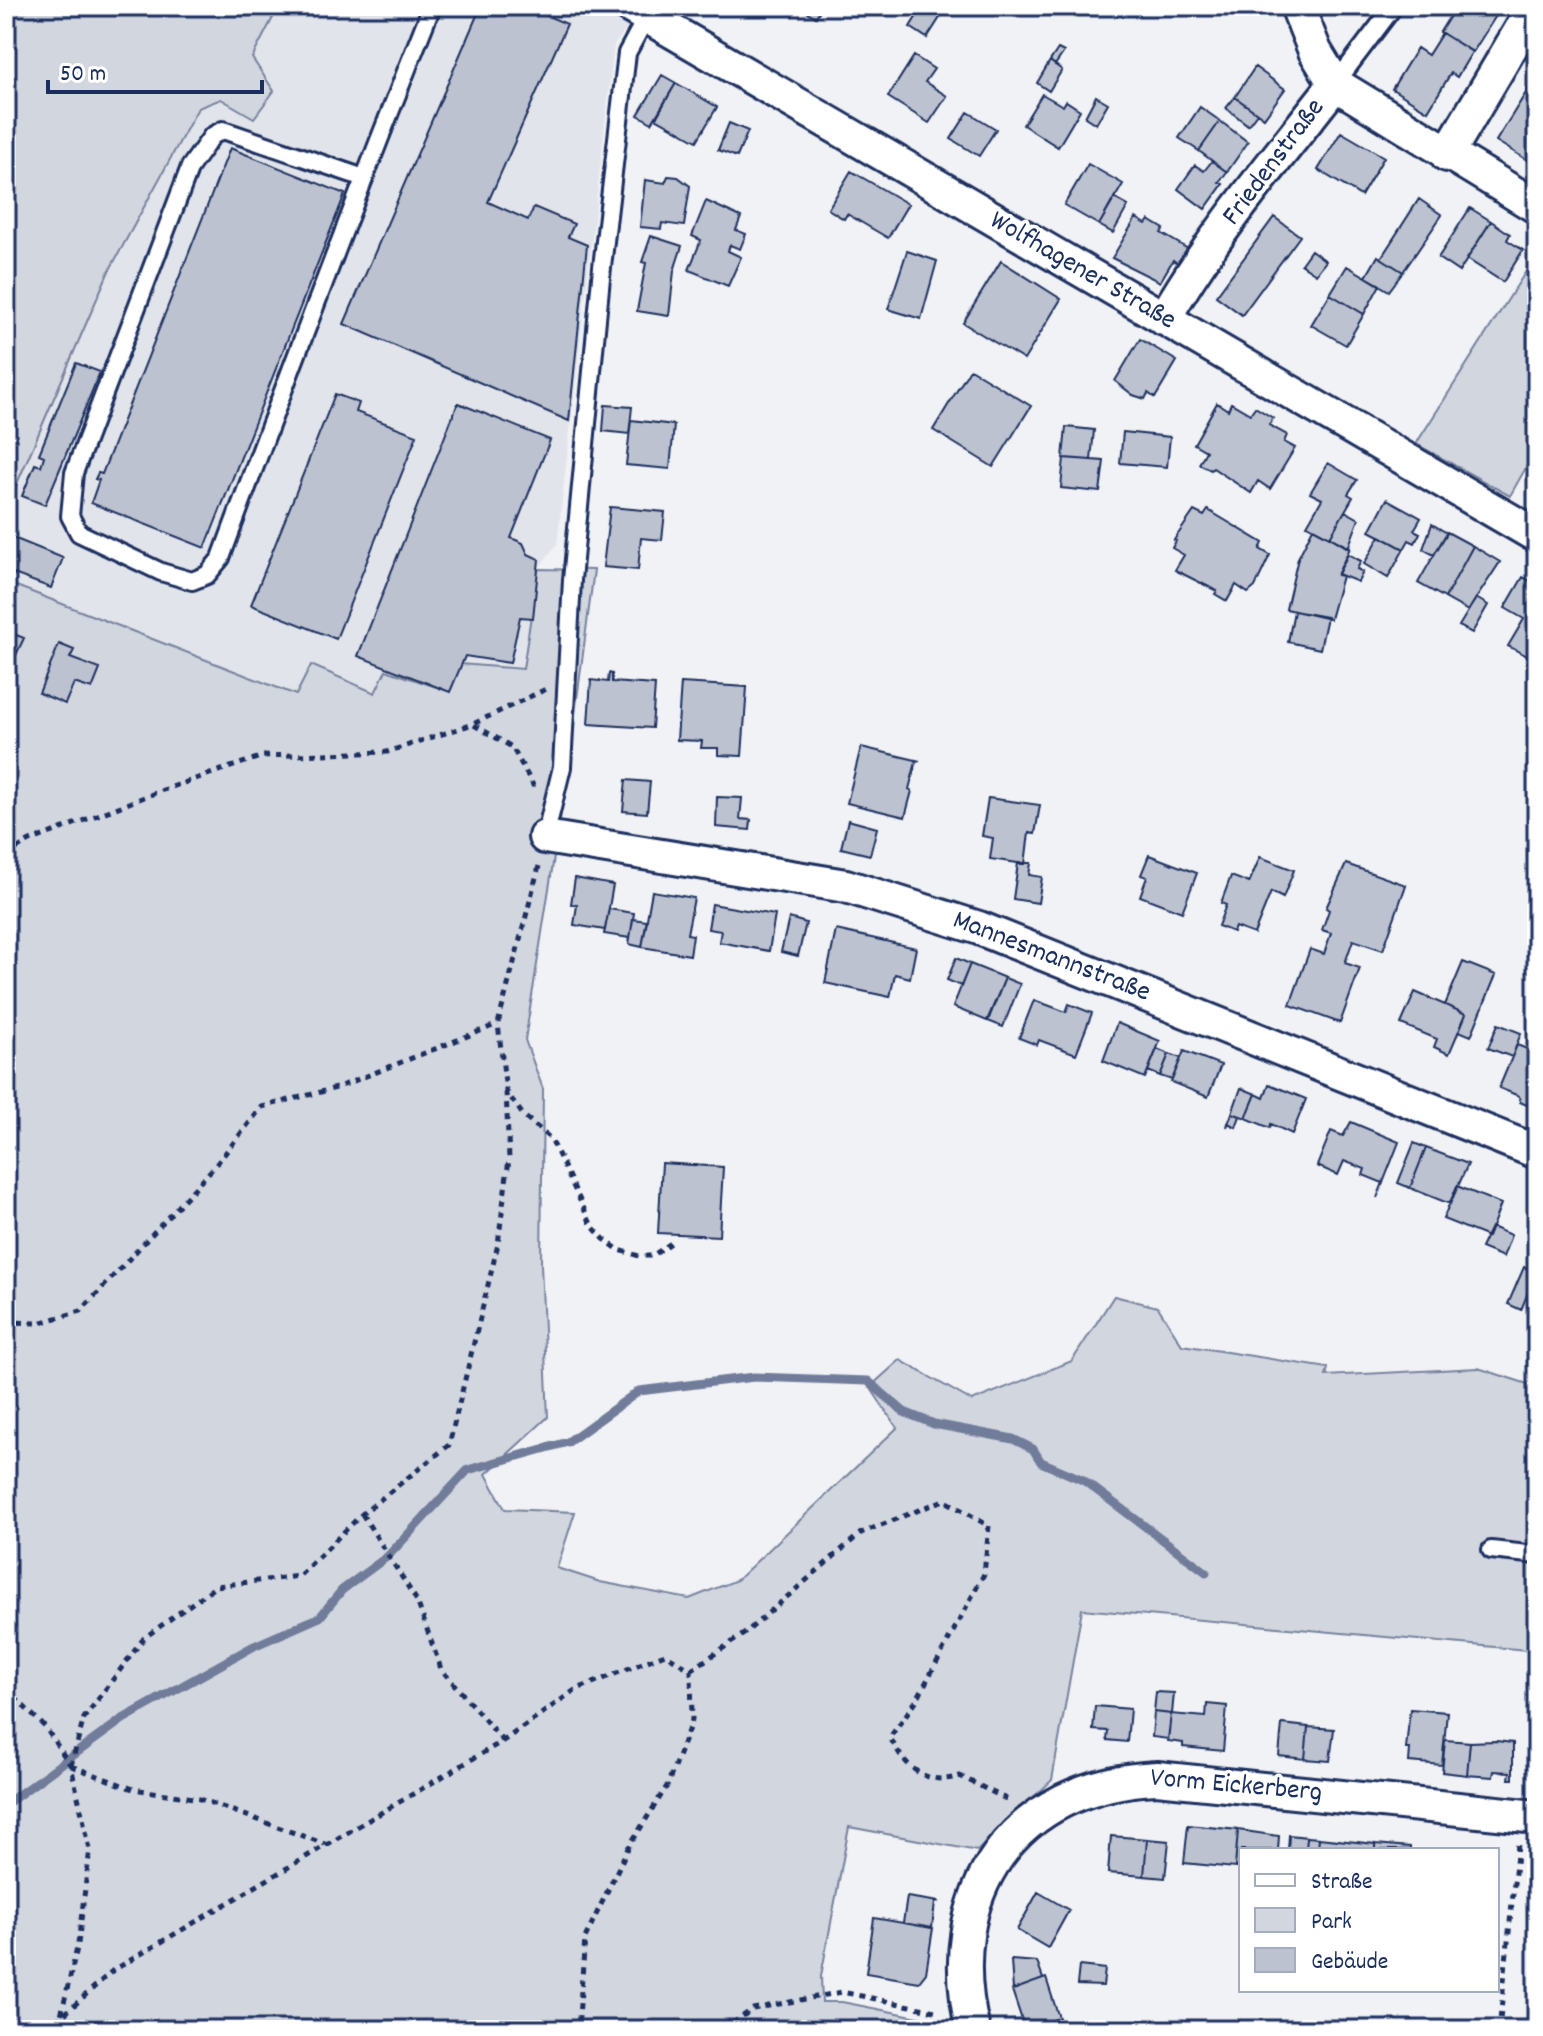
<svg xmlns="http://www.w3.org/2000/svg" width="1543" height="2036" viewBox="0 0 1543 2036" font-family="Dekko,sans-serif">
	<rect width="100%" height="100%" fill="#f1f2f5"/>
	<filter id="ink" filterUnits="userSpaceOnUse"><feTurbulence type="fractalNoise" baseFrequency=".0125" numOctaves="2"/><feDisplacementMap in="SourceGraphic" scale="16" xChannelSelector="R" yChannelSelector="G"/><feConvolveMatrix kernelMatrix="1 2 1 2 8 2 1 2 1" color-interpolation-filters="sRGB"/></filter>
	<g filter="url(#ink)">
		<path fill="#e1e4ea" d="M279,6H606L632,22L614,45L557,544L538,569L523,669L460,664L448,691L386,670L376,693L296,695L6,582V509L108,273L198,108L221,99L252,58Z"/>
		<path fill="#d2d6df" stroke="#76829e" stroke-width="2" d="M6,6H279L252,58L274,91L254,118L221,99L198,108L108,273L6,509Z
			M1537,254V448L1510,496L1416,444Z
			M538,569L594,570L567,775L525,1040L543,1089L541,1265L548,1417L486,1474L505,1509L575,1512L557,1568L600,1582L689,1599L737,1580L897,1428L870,1387L900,1360L972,1401L1072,1361L1114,1296L1158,1307L1182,1345L1328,1368L1326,1376L1478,1368L1537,1387V1651L1082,1609L1052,1780L977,1851L849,1827L821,1976L822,2002H842L943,2022L948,2030H6V582L296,695L311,665L375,693L386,670L448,691L460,664L523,669Z"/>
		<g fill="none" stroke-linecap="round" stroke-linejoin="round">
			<path stroke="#707c9a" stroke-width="9" d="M6,1804L123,1719L254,1646L320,1617L342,1590L388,1556L468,1470L568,1442L639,1391L754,1377L868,1381L904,1412L934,1424L1013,1439L1033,1449L1041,1462L1083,1480L1206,1572"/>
		</g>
		<path fill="#bcc2d0" stroke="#1b2f5e" stroke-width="2" d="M481,6H524L567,24L488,202L528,220L534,207L574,224L568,237L587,245L569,421L344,324Z
			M797,6H822L816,17Z
			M923,6L941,16L927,38L910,27Z
			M1456,6H1485L1497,14L1473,52L1440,32Z
			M1442,33L1472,52L1457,77L1451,73L1428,111L1392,89L1417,48L1428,55Z
			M1058,49L1064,52L1055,65L1050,61Z
			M914,56L934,69L925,82L947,96L929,123L888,97Z
			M1050,61L1062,70L1049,91L1037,83Z
			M1255,67L1285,89L1264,118L1235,97Z
			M662,75L676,83L652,123L638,115Z
			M676,83L717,107L697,141L656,118Z
			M1529,88L1537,93V155L1532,163L1496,141Z
			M1042,94L1063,106L1066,101L1080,110L1058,147L1023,125Z
			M1096,96L1108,103L1096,124L1085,117Z
			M1235,97L1257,113L1248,125L1226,108Z
			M1200,107L1220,121L1199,151L1179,138Z
			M968,112L996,129L979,156L951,139Z
			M1220,121L1248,142L1227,172L1199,151Z
			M729,123L748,131L737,157L718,150Z
			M1341,132L1384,157L1361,196L1318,170Z
			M230,148L345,194L205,548L91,503L99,480L95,479L98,473L102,474Z
			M1212,161L1227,172L1219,182L1223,184L1205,209L1178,189L1195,165L1204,171Z
			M1088,164L1123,184L1099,225L1064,205Z
			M851,171L908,204L888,238L847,214L844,219L828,209Z
			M668,176L678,177L690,186L684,226L662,223L661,229L640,227L645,180L665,183Z
			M1114,198L1128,206L1113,233L1099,225Z
			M1419,199L1442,215L1403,272L1381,258Z
			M706,201L741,217L736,230L746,234L740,249L730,245L728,251L741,257L728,286L689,270L701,240L692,236Z
			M1470,208L1491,221L1459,272L1438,258Z
			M1274,217L1300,236L1242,315L1216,296Z
			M1136,218L1146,224L1149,220L1164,229L1161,233L1188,249L1177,263L1173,260L1160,282L1112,258Z
			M1491,221L1510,234L1507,240L1523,250L1503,282L1467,259Z
			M651,236L682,246L674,271L669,316L637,311L646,263L642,262Z
			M1311,250L1326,261L1316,274L1301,264Z
			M907,251L937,261L921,319L888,309Z
			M1378,256L1403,272L1389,291L1366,277Z
			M1001,261L1061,299L1024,360L963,323Z
			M1347,266L1380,285L1364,314L1330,294Z
			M1330,294L1364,314L1346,345L1311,325Z
			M1140,339L1177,361L1155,398L1148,393L1145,399L1133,395L1115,381Z
			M76,363L100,372L45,505L22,496L35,464L41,466L44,456L39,454Z
			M970,369L1031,406L993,467L933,430Z
			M335,394L359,403L356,412L417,435L336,639L251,605Z
			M458,403L550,440L511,538L523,543L528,554L539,559L533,618L520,617L510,663L465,656L450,692L358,656Z
			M1217,403L1228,410L1231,403L1250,414L1255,407L1273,418L1269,425L1287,435L1284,442L1295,448L1270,489L1258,481L1251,493L1213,468L1211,470L1199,464L1206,451L1194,444Z
			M605,405L632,407L629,434L603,431Z
			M631,420L674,425L670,469L626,465Z
			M1066,427L1094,430L1091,460L1063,458Z
			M1123,432L1170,437L1167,467L1120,463Z
			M1064,458L1104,461L1100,492L1061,488Z
			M1328,463L1357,480L1348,494L1353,497L1330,537L1307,525L1322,499L1310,493Z
			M1387,499L1421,518L1414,530L1420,533L1415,543L1409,540L1404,549L1370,531Z
			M610,507L665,512L662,540L641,538L638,570L603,567Z
			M1208,510L1263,543L1260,549L1270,555L1255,587L1248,593L1236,585L1227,601L1215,594L1217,591L1175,570L1184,555L1172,548L1176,541L1174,540L1194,511L1204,516Z
			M1345,511L1359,519L1348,548L1330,537Z
			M1432,524L1447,533L1434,555L1423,549Z
			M1313,528L1350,548L1337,575L1342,576L1330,619L1286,609L1298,558Z
			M1447,532L1473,546L1445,598L1418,583Z
			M6,535L63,558L51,588L14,574L10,583L6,582Z
			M1380,536L1404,549L1388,578L1364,564Z
			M1473,546L1500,562L1468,611L1445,598Z
			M1348,554L1361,561L1357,569L1363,572L1358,582L1338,574Z
			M1523,577L1537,585V630L1533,638L1537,644L1529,657L1508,646L1524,619L1505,608Z
			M1476,598L1488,605L1472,633L1459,626Z
			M1294,611L1327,617L1320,649L1288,642Z
			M6,631L24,638L15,657L6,654Z
			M59,644L74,650L70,658L100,669L92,689L74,683L65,704L39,693Z
			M609,673L612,674V682L655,685L652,728L588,724L591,680L608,682Z
			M681,683L747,687L742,756L718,755V748H701L702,741L677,740Z
			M861,747L920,761L916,762L909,789L912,791L905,817L847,803Z
			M626,780L650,782L647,813L623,811Z
			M717,797L742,798L740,819L751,820L750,830L716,827Z
			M988,798L1040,805L1035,834L1029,833L1025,864L990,859L993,838L982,836Z
			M848,820L877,828L870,855L841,848Z
			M1149,855L1197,873L1182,912L1140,896L1147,877L1141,875Z
			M1260,857L1294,870L1283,898L1271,892L1254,934L1235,927L1233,932L1218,926L1226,905L1221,903L1231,876L1249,883Z
			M1018,863H1031L1029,875L1042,877L1038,903L1013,899Z
			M1346,864L1406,885L1383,950L1353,940L1345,963L1360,968L1340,1023L1290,1005L1310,949L1324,954L1331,933L1322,930L1329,910L1326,908Z
			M575,878L613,885L605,930L574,925L577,905L571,904Z
			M652,891L694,898L687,934L693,935L690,955L642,947Z
			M712,904L775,915L769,951L719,942L721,931L708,929Z
			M609,909L634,913L630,938L604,934Z
			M789,918L806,923L798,956L781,952Z
			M633,919L647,921L642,947L629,944Z
			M836,930L916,948L910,978L895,974L890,997L825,983Z
			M956,958L970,964L961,986L947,980Z
			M1463,962L1496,975L1471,1036L1459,1031L1466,1014L1445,1005Z
			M970,964L1005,978L987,1021L953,1007Z
			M1005,978L1020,984L1003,1027L988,1021Z
			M1415,992L1466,1014L1449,1054L1434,1047L1437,1039L1401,1024Z
			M1034,1000L1066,1012L1069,1004L1092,1013L1076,1054L1039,1040L1037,1045L1019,1038Z
			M1117,1023L1160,1041L1145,1078L1103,1061Z
			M1498,1024L1521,1033L1512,1057L1488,1048Z
			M1517,1045L1537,1053V1103L1529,1106L1520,1102L1519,1096L1499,1088Z
			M1157,1049L1169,1054L1160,1076L1148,1071Z
			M1184,1051L1221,1065L1208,1097L1171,1082Z
			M1169,1054L1181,1058L1172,1080L1160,1076Z
			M1269,1084L1306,1099L1292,1134L1271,1124L1270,1128L1246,1118L1256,1094L1264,1098Z
			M1241,1088L1256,1094L1246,1118L1232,1113Z
			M1232,1113L1240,1116L1236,1127L1228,1123L1227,1127Z
			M1351,1122L1399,1142L1377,1198L1383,1183L1363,1175L1365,1169L1344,1161L1338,1175L1317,1166L1331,1131L1343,1136Z
			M1414,1143L1426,1148L1410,1188L1398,1183Z
			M1426,1148L1468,1164L1450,1204L1410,1188Z
			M662,1163L723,1167L719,1236L658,1233Z
			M1457,1186L1501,1204L1488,1237L1443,1219Z
			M1491,1227L1511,1235L1503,1257L1481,1248Z
			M1524,1267L1536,1273L1521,1310L1508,1304Z
			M1156,1692L1174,1693L1172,1714L1154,1712Z
			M1207,1704L1227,1706L1223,1751L1183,1747V1743L1168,1741L1171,1714L1206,1717Z
			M1095,1706L1130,1709L1127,1742L1107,1740L1108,1731L1093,1730Z
			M1410,1709L1447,1712L1442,1765L1409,1762L1410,1749H1406Z
			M1154,1712L1171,1714L1168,1739L1152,1737Z
			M1282,1724L1308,1727L1305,1759L1279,1756Z
			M1308,1727L1334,1729L1330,1761L1305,1759Z
			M1445,1740L1470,1742L1467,1775L1442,1772Z
			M1496,1741L1513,1743V1779H1509L1510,1772L1494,1771L1493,1777L1467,1775L1470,1742Z
			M1188,1825L1238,1830L1235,1868L1184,1863Z
			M1238,1830L1279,1836L1278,1850H1241V1868H1235Z
			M1289,1835L1307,1837L1306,1850H1288Z
			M1111,1836L1147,1839L1144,1876L1108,1873Z
			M1307,1837L1319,1838L1318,1850H1306Z
			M1319,1838L1375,1844V1850H1318Z
			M1147,1839L1169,1841L1165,1878L1144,1876Z
			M1375,1844L1410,1847V1850H1375Z
			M1537,1865V1901L1534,1895H1528L1530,1878H1536Z
			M1038,1892L1069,1910L1048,1948L1017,1930Z
			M907,1897L939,1902L935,1903L932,1928L903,1923Z
			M874,1918L933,1928L926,1973L919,1982L866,1973Z
			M1011,1960L1037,1962L1043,1979L1013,1990Z
			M1079,1966L1105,1969L1103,1986L1077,1985Z
			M1046,1978L1059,2018L1044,2023L1047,2030H1022L1025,2029L1012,1990Z"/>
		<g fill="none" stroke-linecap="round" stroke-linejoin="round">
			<g stroke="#1b2f5e" stroke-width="22">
				<path id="lane" d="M1335,84L1394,6
					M364,178L223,130L212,136L190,167L74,473L70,516L79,533L161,572L192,581L207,575L221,558C289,373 359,189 432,6
					M545,837L562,767L572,580L602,267L627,53L647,16
					M1491,1550L1537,1555"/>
			</g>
			<g stroke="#1b2f5e" stroke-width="38">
				<path id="street" d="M629,6L1537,536
					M1297,6L1315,51L1335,84L1537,207
					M1447,155L1535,6
					M1164,319C1212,235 1276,160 1335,84
					M545,837L846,886L979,928L1537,1152
					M973,2030C939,1893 1014,1784 1157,1778L1537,1817"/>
			</g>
			<path stroke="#1b2f5e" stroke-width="5" stroke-dasharray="6 6" stroke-linecap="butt" d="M474,725L512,747L534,787
				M6,855L30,841L160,791L263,756L387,752L473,724L546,689
				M539,866L498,1024L506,1091L523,1115L551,1139L592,1226L604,1239L619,1250L639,1256H652L671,1243
				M6,1322L39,1323L81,1311L214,1167L262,1107L336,1088L498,1024
				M362,1514L417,1601L441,1669L503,1741
				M691,1670L744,1634L861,1533L944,1500L989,1526L984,1574L916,1701L890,1737C904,1766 925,1787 960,1776L1010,1801
				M6,1689L45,1727L71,1766L90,1849L78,1944L61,2015
				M71,1766L84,1718L144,1638L216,1586L299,1576L362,1514L449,1445L498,1244L509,1159L506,1091
				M71,1766L133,1789L200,1799L325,1844
				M47,2030L112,1971L503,1741L575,1690L665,1654L691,1670L692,1720L667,1786L628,1848L585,1938L578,2030
				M723,2030L753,2009L842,1992L940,2012
				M1499,2030L1518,1844"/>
			<use href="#lane" stroke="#fff" stroke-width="16"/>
			<use href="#street" stroke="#fff" stroke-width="32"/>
		</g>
	</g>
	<g text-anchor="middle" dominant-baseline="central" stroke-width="7" stroke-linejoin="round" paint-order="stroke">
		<g font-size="28" fill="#1b2f5e" stroke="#fff">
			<text transform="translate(1275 163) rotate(-53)">Friedenstraße</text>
			<text transform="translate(1082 272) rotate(30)">Wolfhagener Straße</text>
			<text transform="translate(1051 958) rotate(21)">Mannesmannstraße</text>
			<text transform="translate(1236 1787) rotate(5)">Vorm Eickerberg</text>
		</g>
	</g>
	<rect width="1543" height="2036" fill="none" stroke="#fff" stroke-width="32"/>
	<rect x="16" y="16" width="1511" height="2004" fill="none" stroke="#1b2f5e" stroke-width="3" filter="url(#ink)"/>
	<rect x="1239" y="1848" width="260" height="144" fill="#ffffff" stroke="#a4acbf" stroke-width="2"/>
	<rect x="1255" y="1874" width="40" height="12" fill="#ffffff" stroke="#a4acbf" stroke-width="2"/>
	<text x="1311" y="1888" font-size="24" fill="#1b2f5e">Straße</text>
	<rect x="1255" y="1908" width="40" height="24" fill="#d2d6df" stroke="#a4acbf" stroke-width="2"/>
	<text x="1311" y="1928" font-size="24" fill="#1b2f5e">Park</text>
	<rect x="1255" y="1948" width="40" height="24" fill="#bcc2d0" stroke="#a4acbf" stroke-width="2"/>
	<text x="1311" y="1968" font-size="24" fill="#1b2f5e">Gebäude</text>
	<path d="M48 80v12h214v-12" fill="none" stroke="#1b2f5e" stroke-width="4"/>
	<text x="60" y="80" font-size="24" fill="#1b2f5e" stroke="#ffffff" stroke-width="6" paint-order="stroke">50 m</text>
</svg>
